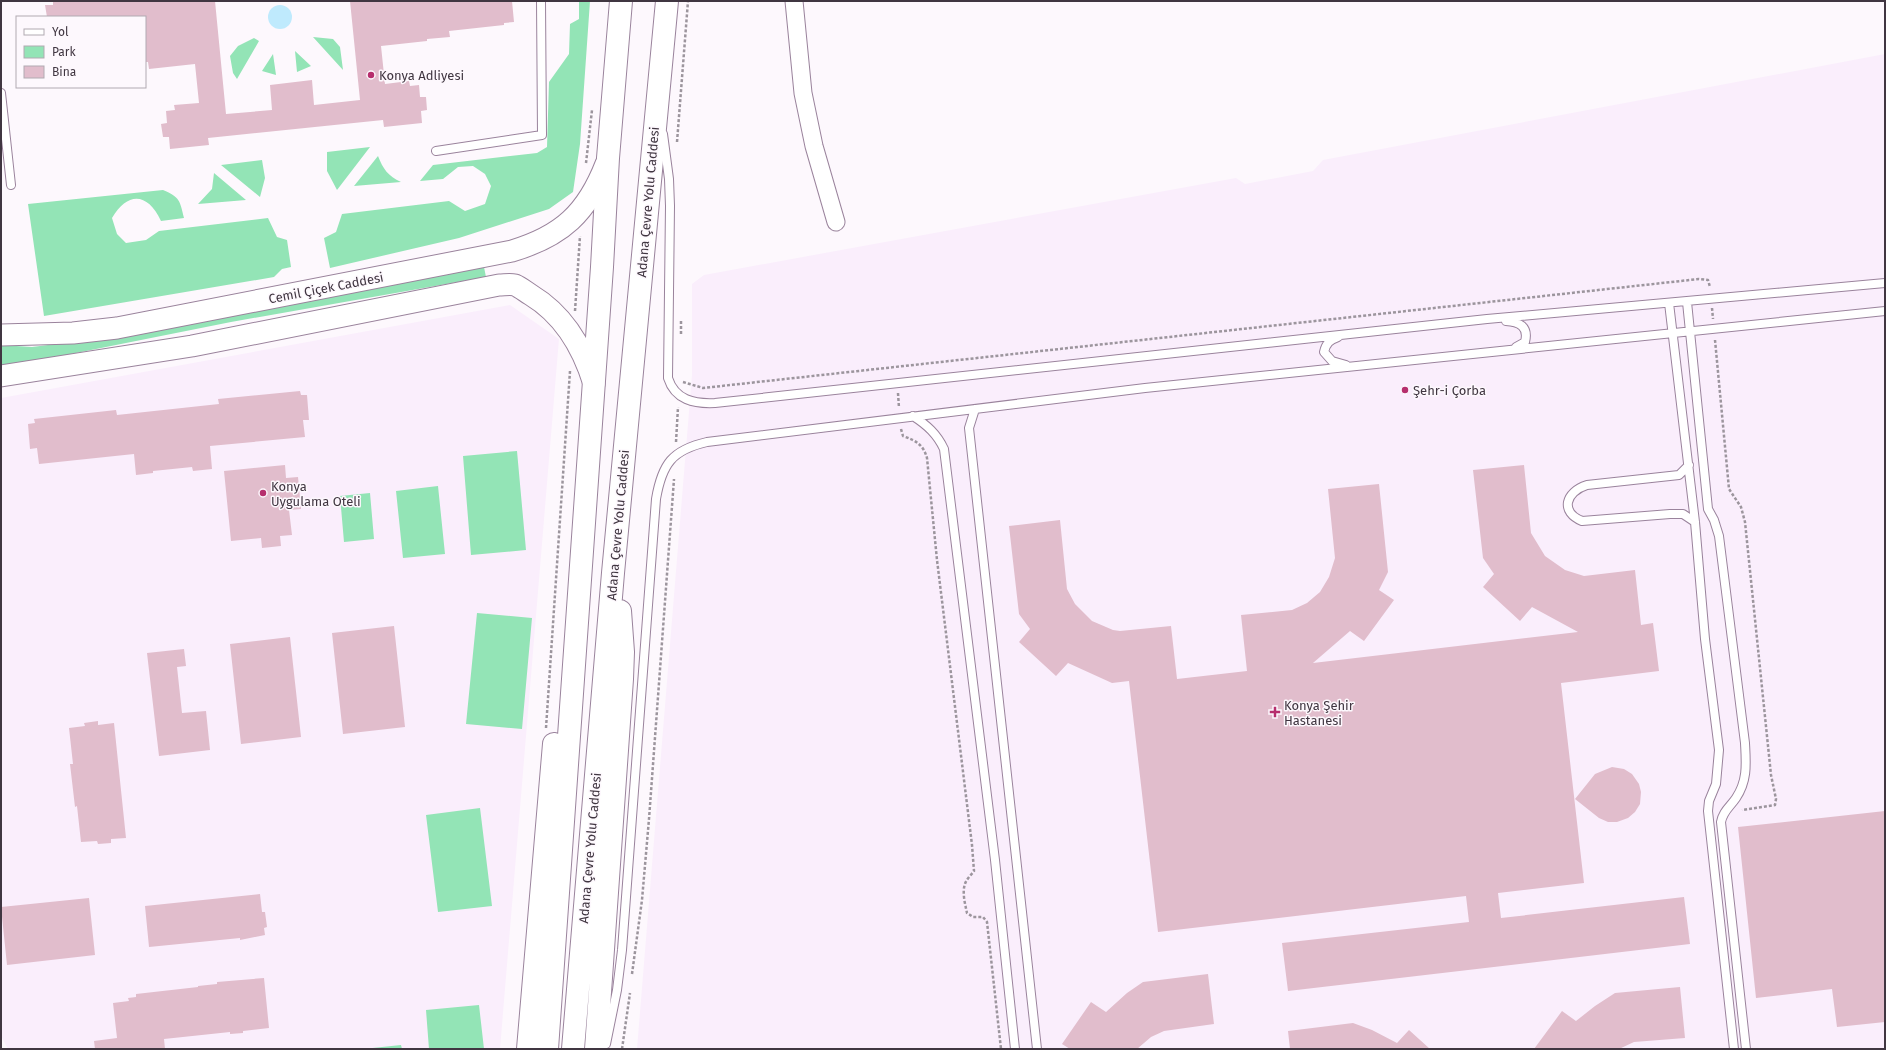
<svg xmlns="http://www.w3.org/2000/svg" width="1886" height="1050" viewBox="0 0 1886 1050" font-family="'Fira Sans',sans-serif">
	<rect width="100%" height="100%" fill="#fdf8fd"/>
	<path fill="#faeefc" d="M1885,54V1049H637L692,375V284L704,275L1236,178L1245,184L1313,171L1323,160Z
		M510,305L559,339L500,1049H8L1,1036V398Z"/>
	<path fill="#93e4b6" d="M579,1H590L580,144L573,192L549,209L459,238L330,268L324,238L336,232L342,214L449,201L465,211L485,204L491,186L485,174L473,166L458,167L443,179L420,181L433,165L537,153L547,147L549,82L569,54L570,24L579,19Z
		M313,37L333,39L340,47L343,70Z
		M254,38L259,41L237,79L233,73L230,56L238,46Z
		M295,51L311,66L297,72Z
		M273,54L276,75L262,71Z
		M370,147L337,190L327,171V152Z
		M378,156C383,169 388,176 401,182L354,186Z
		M262,160L265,178L260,197L221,165Z
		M214,173L246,200L198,204L212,189Z
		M163,190C180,197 180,201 184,218L161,221C148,193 128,191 112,218L117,234L126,243L146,240L159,231L268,218L277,237L287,240L291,267L282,269L274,277L44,316L28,204Z
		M484,267L486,277L231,322L1,368V345L32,347L88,340Z
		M517,451L526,550L471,555L463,456Z
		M438,486L445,554L403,558L396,491Z
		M370,493L374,539L344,542L340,496Z
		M477,613L532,618L522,729L466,724Z
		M480,808L492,906L438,912L426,815Z
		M479,1005L484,1049H429L426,1010Z
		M401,1045L402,1049H363Z"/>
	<path fill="#bfeafd" d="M268 17a12 12 0 1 1 24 0a12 12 0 1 1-24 0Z"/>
	<path fill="#e1bdcc" d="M53,1H215L226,114L272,110L270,85L312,80L314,105L360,100L350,1H512L514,22L504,23V25L449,31L450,37L427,39V41L381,46L385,84L409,81L410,86L419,85L420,97H426L427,110L421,111L422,123L384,127L383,120L208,138L209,145L170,149L169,137H163L161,124L167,123L166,111L175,110L174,105L199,103L195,64L149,69L148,62H145V17H47L45,5H53Z
		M300,391L301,395H307L309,420H303L305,437L210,446L212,469L193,471L192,467L153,471V473L136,475L134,454L39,464L37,448L30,449L28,424L35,423L34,419L116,410L117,415L219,404L218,399Z
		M285,465L286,478L298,477L301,509L289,510L292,535L280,536L281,546L262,548L261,538L231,541L224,471Z
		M1524,465L1531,533L1545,556L1565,570L1584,576L1635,570L1641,625L1653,623L1659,671L1561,683L1584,883L1498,893L1501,918L1684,897L1690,944L1288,991L1282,943L1469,922L1466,896L1158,932L1129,681L1112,683L1068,663L1056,676L1019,642L1030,629L1019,614L1009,526L1060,520L1067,589L1075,604L1092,621L1113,630L1120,631L1171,626L1177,679L1247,671L1241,615L1292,610L1307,603L1320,592L1329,577L1335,558L1328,489L1379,484L1388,572L1379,590L1394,600L1364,641L1350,631L1313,663L1578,632L1532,607L1520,621L1483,587L1494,574L1483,558L1473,470Z
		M394,626L405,727L343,734L332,633Z
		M290,637L301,737L241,744L230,644Z
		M184,649L186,666L177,667L182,713L206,711L210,750L159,756L147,653Z
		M98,721V725L114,723L126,838L111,839V843L98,844L97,841L81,842L77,806L75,807L70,764H73L69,728L85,726L84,723Z
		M1612,767L1624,769L1632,774L1639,784L1641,792L1640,804L1635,812L1628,818L1617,822H1608L1599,818L1575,799L1595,774Z
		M1885,811V1022L1837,1027L1832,989L1756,998L1738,827Z
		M260,894L262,912H265L267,927L264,928L265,935L240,940V938L149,947L145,906Z
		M89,898L95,955L7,965L1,907Z
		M1208,974L1214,1024L1164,1031L1151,1037L1137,1049H1070L1062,1044L1091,1002L1106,1012L1127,993L1143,982Z
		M264,978L269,1028L243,1031V1033L230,1034V1032L164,1039L165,1049H95L94,1041L117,1038L113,1003L129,1001L128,998L136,997V994L198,987V986L217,984V982Z
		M1680,987L1685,1038L1634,1042L1619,1049H1534L1562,1011L1576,1021L1595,1006L1615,993Z
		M1353,1023L1372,1030L1397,1043L1409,1030L1430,1049H1290L1288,1031Z"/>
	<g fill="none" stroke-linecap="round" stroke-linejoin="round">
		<g stroke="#9a839c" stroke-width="10">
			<path id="service" d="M1,93L11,185
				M663,134L669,179L670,206L668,378C675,400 694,404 715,403L1487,319L1885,283
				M436,151L542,135L541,1
				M1687,302L1708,509L1714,520L1719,536L1745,743C1746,763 1748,780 1736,798C1730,807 1723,811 1721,822L1746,1049
				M1669,303L1695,522L1705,639L1719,750L1716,784L1709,801L1708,811L1734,1049
				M1506,321C1519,322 1529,326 1525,342L1516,347
				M1338,337C1330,340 1326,343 1324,352L1332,361L1346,365
				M975,409L969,428L1037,1049
				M913,416C927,425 937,434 944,449L995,860L1015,1049
				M1689,465L1679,475L1587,485C1565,492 1560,512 1582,521L1670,514H1683L1695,522
				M606,1044L617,990L622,950L656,499C662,464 672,450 707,442L1145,388L1885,311"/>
		</g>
		<g stroke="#9a839c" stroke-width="19">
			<path id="minor" d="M794,1L803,93L814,146L836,222"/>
		</g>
		<g stroke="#9a839c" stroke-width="23">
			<path id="tertiary" d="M1,335L73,333L117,328L512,251C562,236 587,213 606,164
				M1,376L192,346L499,285C504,285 510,284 515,285C520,287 526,292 531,295C564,315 583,348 594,384"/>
		</g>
		<g stroke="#9a839c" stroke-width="24">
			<path id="trunk" d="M528,1049L554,744
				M547,1049L602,267L608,158L621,1
				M573,1049L613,573L667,1
				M596,1049L622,679L623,652L620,611"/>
		</g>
		<path stroke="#9c959d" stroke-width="2.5" stroke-dasharray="3 2" stroke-linecap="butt" d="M677,142L688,1
			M586,163L592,110
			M1712,308L1713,319
			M575,311L580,236
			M681,334V321
			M1715,340L1729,489L1741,507L1745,522L1771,775L1776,799L1775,805L1742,810
			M683,382L703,388L1699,279L1708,280L1710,287
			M898,393L899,408
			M901,429L903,436C916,441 923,444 927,458L937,560L972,845L974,871C971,875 966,880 965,884C962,892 965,904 967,913L973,917H983L987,922L1001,1049
			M676,442L678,407
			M546,728L570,371
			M632,974L642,900L649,819L674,479
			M622,1049L630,993"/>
		<use href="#service" stroke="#fff" stroke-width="8"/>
		<use href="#minor" stroke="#fff" stroke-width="17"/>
		<use href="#tertiary" stroke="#fff" stroke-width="21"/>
		<use href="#trunk" stroke="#fff" stroke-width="22"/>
	</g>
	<g fill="#b62e6d" stroke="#fdf8fd" stroke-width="1.5">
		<circle cx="371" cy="75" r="4"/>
		<circle cx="1405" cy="390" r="4"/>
		<circle cx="263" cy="493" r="4"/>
		<path d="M1273 706h4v4h4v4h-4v4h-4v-4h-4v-4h4z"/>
	</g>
	<g text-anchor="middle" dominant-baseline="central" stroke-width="3" stroke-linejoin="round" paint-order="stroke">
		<g font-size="13" fill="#403641" stroke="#fdf8fd" text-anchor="start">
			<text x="379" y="75">Konya Adliyesi</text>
			<text x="1413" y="390">Şehr-i Çorba</text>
			<text x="271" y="486">Konya<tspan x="271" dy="15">Uygulama Oteli</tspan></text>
			<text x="1284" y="705">Konya Şehir<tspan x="1284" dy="15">Hastanesi</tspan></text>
		</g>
		<g font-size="13" fill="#403641" stroke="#fdf8fd">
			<text transform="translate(648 202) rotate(-85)">Adana Çevre Yolu Caddesi</text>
			<text transform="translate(326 288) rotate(-11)">Cemil Çiçek Caddesi</text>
			<text transform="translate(618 525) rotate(-85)">Adana Çevre Yolu Caddesi</text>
			<text transform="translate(590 848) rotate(-85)">Adana Çevre Yolu Caddesi</text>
		</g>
	</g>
	<rect width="1886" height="1050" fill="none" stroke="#403641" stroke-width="4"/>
	<rect x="16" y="16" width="130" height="72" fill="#fdf8fd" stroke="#b1aab2"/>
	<rect x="24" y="29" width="20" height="6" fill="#ffffff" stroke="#b1aab2"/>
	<text x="52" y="36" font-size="12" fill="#403641">Yol</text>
	<rect x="24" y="46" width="20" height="12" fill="#93e4b6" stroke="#b1aab2"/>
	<text x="52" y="56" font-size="12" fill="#403641">Park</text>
	<rect x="24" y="66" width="20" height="12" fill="#e1bdcc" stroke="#b1aab2"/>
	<text x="52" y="76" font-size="12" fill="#403641">Bina</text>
</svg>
